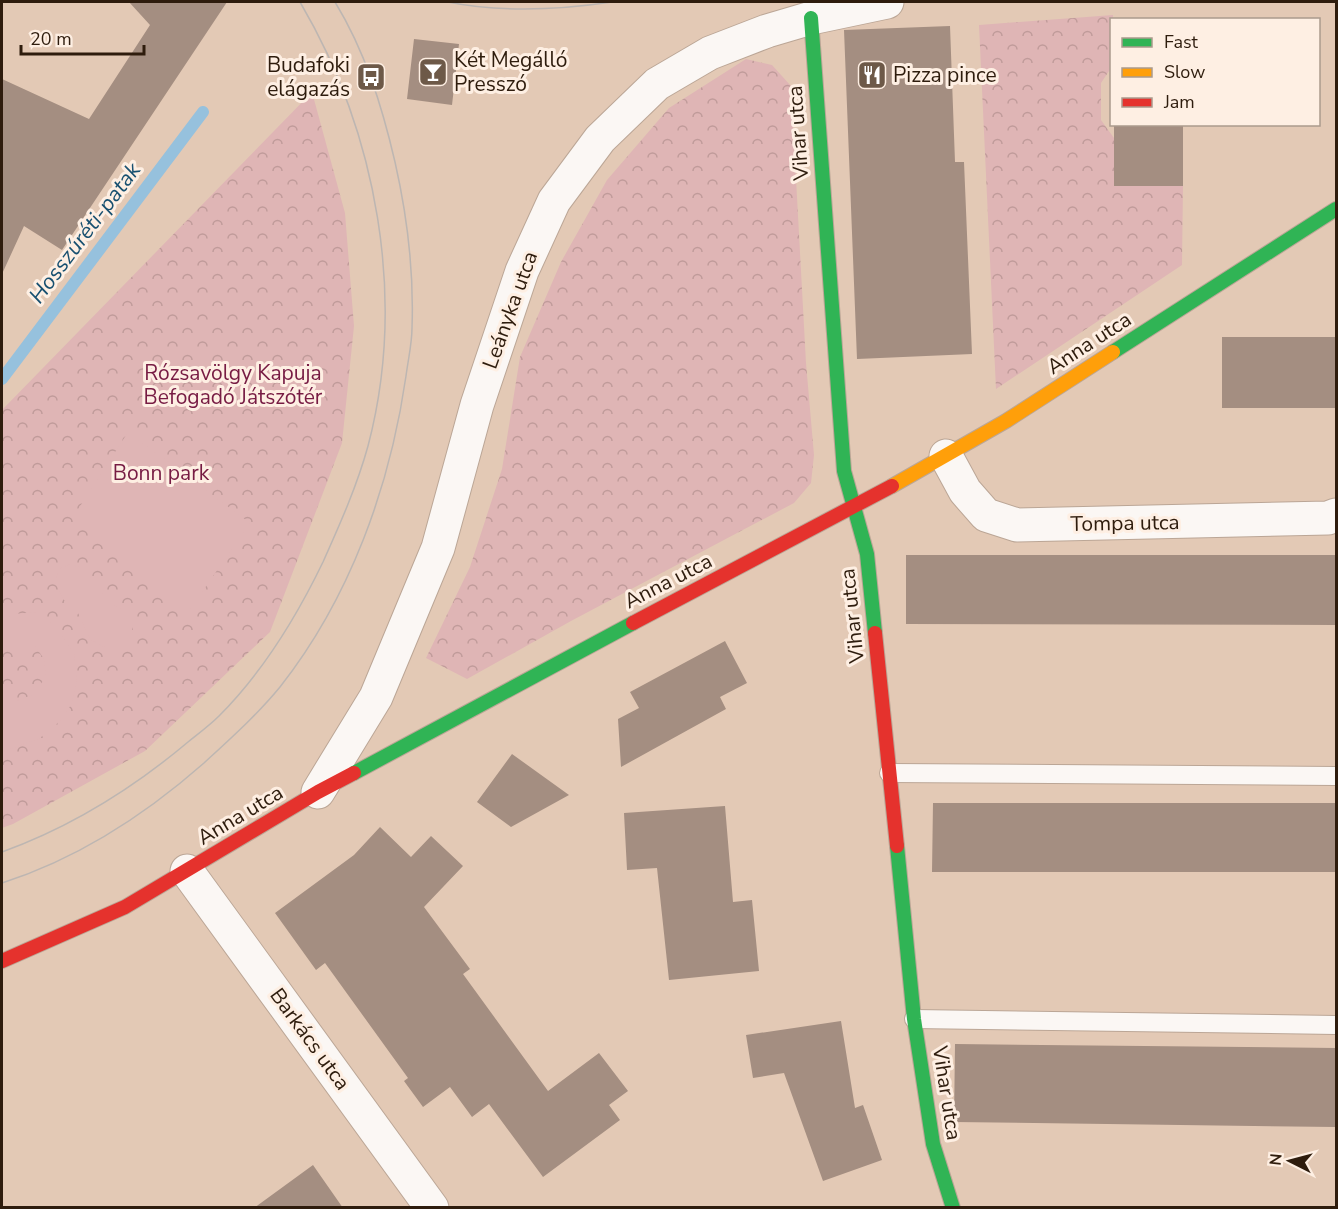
<svg xmlns="http://www.w3.org/2000/svg" width="1338" height="1209" viewBox="0 0 1338 1209" font-family="'Nunito Sans',sans-serif">
	<defs>
		<pattern id="park-crowns" width="20" height="18" patternUnits="userSpaceOnUse" patternTransform="scale(1.5)"><rect width="20" height="18" fill="#dfb5b5"/><path d="M2 6a3 3 0 1 1 6 0M12 15a3 3 0 1 1 6 0" fill="none" stroke="#c09b9a"/></pattern>
	</defs>
	<rect width="100%" height="100%" fill="#e3c9b5"/>
	<path fill="url(#park-crowns)" d="M1113,15L1111,68L1101,83V120L1114,138V185L1183,186L1182,265L996,389L979,25Z
		M746,59L772,65L791,86L806,363L814,455L811,483L794,503L571,621L467,679L426,658L470,567L502,469L520,357L561,262L607,180L669,108Z
		M312,92L345,213L354,326L342,443L270,632L145,751L13,824L2,828V410Z"/>
	<path fill="#dfb5b5" d="M128,432L250,523L184,618L77,511Z
		M70,564L84,569L109,602L122,610L132,622V638L122,648H106L90,639L78,613L64,600L55,582L59,569Z
		M39,612L59,631L74,654L77,682L71,705L60,721L40,738L2,752V706L32,695L46,677L44,659L35,646H9L2,649V622L13,614Z"/>
	<g fill="none" stroke-linecap="round" stroke-linejoin="round">
		<path stroke="#96c1dd" stroke-width="12" d="M2,379L203,112"/>
	</g>
	<path fill="#a48e81" d="M129,2H227L62,250L24,226L2,274V79L89,119L150,25Z
		M950,26L955,162H964L972,354L857,359L844,30Z
		M414,39L459,44L452,105L407,99Z
		M1114,124H1183V186H1114Z
		M1222,337H1336V408H1222Z
		M906,555H1336V625L906,624Z
		M725,641L747,683L720,697L726,709L621,767L618,719L639,708L630,692Z
		M512,754L569,795L511,827L477,802Z
		M933,803H1336V872H932Z
		M725,806L733,902L752,900L759,971L669,980L657,868L627,870L624,813Z
		M380,827L411,857L431,836L463,866L424,907L470,969L463,974L548,1091L599,1053L628,1091L609,1105L620,1120L543,1177L489,1104L472,1117L450,1087L423,1107L404,1081L408,1078L325,963L316,970L275,913L354,855Z
		M841,1021L855,1108L863,1105L882,1160L823,1181L784,1073L753,1078L746,1035Z
		M955,1044L1336,1048V1127L954,1122Z
		M313,1165L343,1208H254Z"/>
	<g fill="none" stroke-linecap="round" stroke-linejoin="round">
		<g stroke="#bba696" stroke-width="20">
			<path id="lane" d="M889,773L1336,776
				M914,1019L1336,1025"/>
		</g>
		<g stroke="#bba696" stroke-width="35">
			<path id="street" d="M946,456L965,491L986,515L1017,525L1328,518L1336,515
				M318,792L376,697L438,548L477,405L522,271L554,201L600,139L657,84L710,53L767,31L811,18L887,2
				M187,871L432,1208"/>
		</g>
		<g stroke="#bba696" stroke-width="16">
			<path id="fast" d="M811,18L844,471L867,554L875,633
				M1113,352L1336,209
				M354,773L633,623
				M897,846L914,1019L933,1144L953,1208"/>
		</g>
		<g stroke="#bba696" stroke-width="16">
			<path id="slow" d="M892,486L1006,421L1113,352"/>
		</g>
		<g stroke="#bba696" stroke-width="16">
			<path id="jam" d="M633,623L892,486
				M875,633L897,846
				M2,961L125,907L318,792L354,773"/>
		</g>
		<use href="#lane" stroke="#fbf7f4" stroke-width="18"/>
		<use href="#street" stroke="#fbf7f4" stroke-width="33"/>
		<use href="#fast" stroke="#30b455" stroke-width="14"/>
		<use href="#slow" stroke="#ff9f0a" stroke-width="14"/>
		<use href="#jam" stroke="#e5322d" stroke-width="14"/>
		<path stroke="#bdb6b2" stroke-width="1.5" d="M448,2C502,13 558,10 612,2
			M2,852C71,827 131,790 188,742C198,734 210,725 219,716C264,671 296,618 323,562C340,524 357,486 368,446C407,298 377,133 300,2
			M2,883C77,859 145,815 204,763C230,739 257,715 280,687C350,598 390,487 406,376C408,360 412,344 412,328C414,273 407,215 395,162C382,106 365,51 335,2"/>
	</g>
	<defs>
		<g id="bar-square" transform="scale(1.5)"><rect x="-9" y="-9" width="18" height="18" rx="4" fill="#6d5948" stroke="#feefe3"/><path d="M-6-5H6L.8 .8V4.5H3.5V6h-7V4.5H-.8V.8Z" fill="#fff"/></g>
		<g id="restaurant-square" transform="scale(1.5)"><rect x="-9" y="-9" width="18" height="18" rx="4" fill="#6d5948" stroke="#feefe3"/><path d="M-5-6h1v4h1v-4h1v4h1v-4h1v5L-1.5 .5V6h-2V.5L-5-1ZM5-6V6H3V1.5H1.5Q1.5-4 5-6Z" fill="#fff"/></g>
		<g id="bus-square" transform="scale(1.5)"><rect x="-9" y="-9" width="18" height="18" rx="4" fill="#6d5948" stroke="#feefe3"/><path d="M-5-6H5V4H4V6H2V4H-2V6H-4V4H-5ZM-3.5-4V0h7V-4ZM-3.5 1.2v1.5H-2V1.2ZM2 1.2v1.5H3.5V1.2Z" fill="#fff"/></g>
	</defs>
	<g fill-rule="evenodd">
		<use href="#bar-square" x="433" y="72"/>
		<use href="#restaurant-square" x="872" y="75"/>
		<use href="#bus-square" x="371" y="77"/>
	</g>
	<g text-anchor="middle" dominant-baseline="central" stroke-width="6" stroke-linejoin="round" paint-order="stroke">
		<g font-size="21" fill="#2e1c0d" stroke="#feefe3" text-anchor="start">
			<text x="454" y="60">Két Megálló<tspan x="454" dy="24">Presszó</tspan></text>
			<text x="350" y="65" text-anchor="end">Budafoki<tspan x="350" dy="24">elágazás</tspan></text>
			<text x="893" y="75">Pizza pince</text>
		</g>
		<g font-size="21" fill="#2e1c0d" stroke="#feefe3">
			<text transform="translate(798 133) rotate(-94)">Vihar utca</text>
			<text transform="translate(510 310) rotate(-70)">Leányka utca</text>
			<text transform="translate(1089 343) rotate(-33)">Anna utca</text>
			<text transform="translate(1125 523) rotate(-1)">Tompa utca</text>
			<text transform="translate(668 581) rotate(-27)">Anna utca</text>
			<text transform="translate(852 616) rotate(-96)">Vihar utca</text>
			<text transform="translate(240 815) rotate(-31)">Anna utca</text>
			<text transform="translate(310 1039) rotate(54)">Barkács utca</text>
			<text transform="translate(947 1093) rotate(81)">Vihar utca</text>
		</g>
		<g font-size="21" fill="#771b43" stroke="#feefe3">
			<text x="233" y="373">Rózsavölgy Kapuja<tspan x="233" dy="24">Befogadó Játszótér</tspan></text>
			<text x="161" y="473">Bonn park</text>
		</g>
		<g font-size="22" font-style="italic" fill="#185070" stroke="#feefe3">
			<text transform="translate(85 233) rotate(-53)">Hosszúréti-patak</text>
		</g>
	</g>
	<rect width="1338" height="1209" fill="none" stroke="#2e1c0d" stroke-width="6"/>
	<rect x="1110" y="18" width="210" height="108" fill="#feefe3" stroke="#ab9b8d" stroke-width="1.5"/>
	<rect x="1122" y="38" width="30" height="9" fill="#30b455" stroke="#ab9b8d" stroke-width="1.5"/>
	<text x="1164" y="48" font-size="18" fill="#2e1c0d">Fast</text>
	<rect x="1122" y="68" width="30" height="9" fill="#ff9f0a" stroke="#ab9b8d" stroke-width="1.5"/>
	<text x="1164" y="78" font-size="18" fill="#2e1c0d">Slow</text>
	<rect x="1122" y="98" width="30" height="9" fill="#e5322d" stroke="#ab9b8d" stroke-width="1.5"/>
	<text x="1164" y="108" font-size="18" fill="#2e1c0d">Jam</text>
	<g transform="translate(1290 1161) rotate(276)" stroke="#feefe3" stroke-width="4.5" paint-order="stroke">
	<path d="M0-4.5L10 22L0 15L-10 22Z" fill="#2e1c0d"/>
	<text y="-9" font-size="16" font-weight="bold" text-anchor="middle" fill="#2e1c0d">N</text>
	</g>
	<path d="M21 45v9h123v-9" fill="none" stroke="#2e1c0d" stroke-width="3"/>
	<text x="30" y="45" font-size="18" fill="#2e1c0d" stroke="#feefe3" stroke-width="4.5" paint-order="stroke">20 m</text>
</svg>
